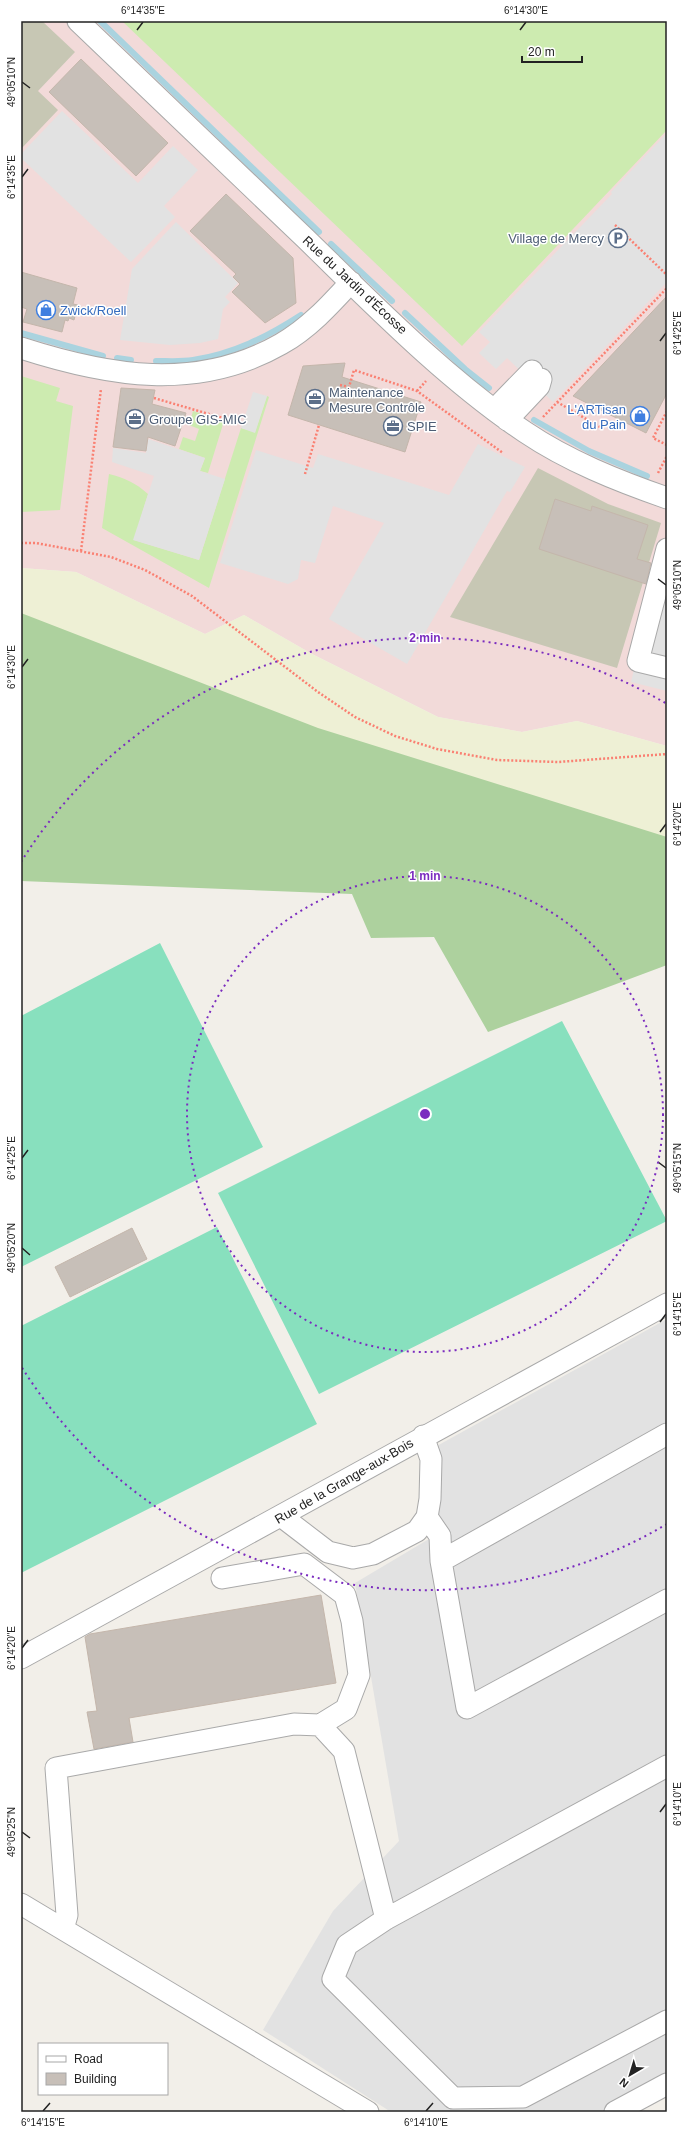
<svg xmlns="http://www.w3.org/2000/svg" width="688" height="2133" viewBox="0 0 688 2133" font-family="Helvetica,sans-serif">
	<rect width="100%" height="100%" fill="#f2efe9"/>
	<path fill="#f2dad9" d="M21,21H667V746L577,721L522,732L438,717L312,654L244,615L205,634L76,572L21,568Z"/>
	<path fill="#c7c7b4" d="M21,21H42L75,52L38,91L58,110L21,149Z
		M538,468L608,504L661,523L617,668L450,617Z"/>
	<path fill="#eef0d5" d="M21,568L76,572L205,634L244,615L312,654L438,717L522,732L577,721L667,746V899L21,779Z"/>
	<path fill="#cdebb0" d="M122,21H667V130L462,346Z
		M21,376L60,388L56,401L73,406L60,510L21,512Z
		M267,396L269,397L209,588L102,528L109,474C125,478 136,483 148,494L134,540L199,560L241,428L255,432Z
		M193,411L224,421L208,473L200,471L205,458L179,449L183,437L195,441L199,429L189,425Z"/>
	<path fill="#add19e" d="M21,613L318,728L667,837V965L488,1032L434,937L371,938L352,894L21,881Z"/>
	<path fill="#88e0be" d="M160,943L263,1147L21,1267V1016Z
		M562,1021L667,1221L319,1394L218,1193Z
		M217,1227L317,1424L21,1573V1326Z"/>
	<path fill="#e2e2e2" d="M62,111L138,183L173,146L198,170L164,206L175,217L131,262L21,158V154Z
		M667,133V282L553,402L507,358L496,369L479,353L490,342L479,332L612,194L611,192Z
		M176,222L238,283L225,297L230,302L223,309L218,339L200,343L170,345L120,340L132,269Z
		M253,392L267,396L255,433L241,428Z
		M148,439L205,458L200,471L225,479L199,560L133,540L154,476L112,462L113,448L146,453Z
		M478,444L525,467L510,492L507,491L407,664L329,619L384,523L333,506L315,563L301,560L298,579L288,584L220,563L256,450L313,468L318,454L449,495Z
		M652,592L667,597V691L631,682Z
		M667,1319V2080L604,2112H391L263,2030L333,1911L399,1841L355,1583L434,1536L435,1447Z"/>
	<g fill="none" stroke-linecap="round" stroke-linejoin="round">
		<path stroke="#aad3df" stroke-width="6" d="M100,21L319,232
			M331,244L392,301
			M405,313L465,369L489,388
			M21,333L103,356
			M117,358L131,360
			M156,361C168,361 181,362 193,360C233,354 267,337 301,315
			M534,420L589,451L647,476"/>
	</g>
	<path fill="#c7bfb8" stroke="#c4b6ab" d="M81,59L168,143L136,176L49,92Z
		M226,194L293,258L296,303L265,323L232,292L240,284L233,277L236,274L190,231Z
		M21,272L77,288L73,304L78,305L74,320L69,318L68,321L65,320L62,332L23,322L27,309L21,307Z
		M667,296V393L646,433L573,396Z
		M345,363L342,377L421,402L405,452L288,415L303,366Z
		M121,388L155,390L152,404L186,413L175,446L148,437L146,451L113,447Z
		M555,499L591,511L592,506L648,525L637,559L651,563L646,584L539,549Z
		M132,1228L147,1259L70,1297L55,1267Z
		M321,1595L336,1683L129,1718L133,1742L94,1749L87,1712L97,1711L85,1637L90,1634Z"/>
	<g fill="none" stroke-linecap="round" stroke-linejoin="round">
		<g stroke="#a9a9a9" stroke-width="23">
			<path id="minor" d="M78,21C154,94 230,166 306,239C374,305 446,379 525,432C568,461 618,481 667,498
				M21,348C108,376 197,392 281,344C308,329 330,305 351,282
				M494,410L532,371
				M507,420L539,386L541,379
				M667,549L638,661L667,668
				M281,1516L328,1552L353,1558L373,1554L417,1531L427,1517L430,1499L431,1459L423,1436
				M427,1517L440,1536L441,1561L467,1708L667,1600
				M441,1561L667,1434
				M222,1578L304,1564L345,1595L352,1621L359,1675L346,1709L320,1725
				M21,1658L667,1304
				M667,1766L386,1919L347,1945L333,1979L453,2098L523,2097L667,2021
				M21,1904L368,2112
				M63,1929L67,1915L56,1768L294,1724L320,1725L344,1751L386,1919
				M615,2112L667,2084"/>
		</g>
		<path stroke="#fa8072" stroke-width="2.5" stroke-dasharray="2 2" stroke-linecap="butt" d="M615,225L667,275
			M340,385L349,387L354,370L417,391L503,453
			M417,391L426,381
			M154,398L233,421
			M557,402L600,427
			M667,411L653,438L667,445
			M543,417L667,288
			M658,473L667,456
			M305,474L319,425
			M21,543H36L111,557L145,570L192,596L318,692L355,717L395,736L437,749L497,760L558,762L667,754
			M81,551L101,389"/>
		<use href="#minor" stroke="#fff" stroke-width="21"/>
	</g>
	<path fill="none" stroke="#222" stroke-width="1.5" d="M137,30L143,22M520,30L526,22M22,82L30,88M22,177L28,169M660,341L666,333M658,579L666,585M22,667L28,659M660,832L666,824M22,1158L28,1150M658,1162L666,1168M22,1248L30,1255M660,1322L666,1314M22,1648L28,1640M660,1812L666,1804M22,1832L30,1838M43,2111L50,2103M426,2111L433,2103"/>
	<g fill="none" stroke="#7b2cbf" stroke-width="2" stroke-dasharray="2 4">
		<circle cx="425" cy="1114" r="238"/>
		<path d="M667 1524A476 476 0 0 1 21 1366M21 862A476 476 0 0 1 667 704"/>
	</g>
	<defs>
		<g id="parking-ring" transform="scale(1)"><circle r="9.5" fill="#fff" stroke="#5c6f8a" stroke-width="1.5"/><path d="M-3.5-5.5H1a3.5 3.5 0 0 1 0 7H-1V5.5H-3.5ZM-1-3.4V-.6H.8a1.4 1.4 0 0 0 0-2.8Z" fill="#5c6f8a"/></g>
		<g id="shop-ring" transform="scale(1)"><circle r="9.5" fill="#fff" stroke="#3f7fe0" stroke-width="1.5"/><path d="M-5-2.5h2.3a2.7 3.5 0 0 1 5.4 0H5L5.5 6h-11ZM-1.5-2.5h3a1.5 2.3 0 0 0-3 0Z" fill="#3f7fe0"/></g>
		<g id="office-ring" transform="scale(1)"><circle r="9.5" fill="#fff" stroke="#5c6f8a" stroke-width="1.5"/><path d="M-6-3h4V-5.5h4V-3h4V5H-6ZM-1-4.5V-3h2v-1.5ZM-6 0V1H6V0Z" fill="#5c6f8a"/></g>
	</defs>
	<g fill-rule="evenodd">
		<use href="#parking-ring" x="618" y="238"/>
		<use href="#shop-ring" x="46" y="310"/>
		<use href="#office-ring" x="315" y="399"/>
		<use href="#shop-ring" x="640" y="416"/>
		<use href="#office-ring" x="135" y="419"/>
		<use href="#office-ring" x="393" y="426"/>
	</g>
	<g text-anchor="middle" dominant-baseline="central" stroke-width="3" stroke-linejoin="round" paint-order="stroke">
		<g font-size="13" fill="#4e5e75" stroke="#fff" text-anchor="start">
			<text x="604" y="238" text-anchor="end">Village de Mercy</text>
			<text x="329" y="392">Maintenance<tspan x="329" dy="15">Mesure Contrôle</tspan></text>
			<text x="149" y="419">Groupe GIS-MIC</text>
			<text x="407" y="426">SPIE</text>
		</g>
		<g font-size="13" fill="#222" stroke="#fff">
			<text transform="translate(355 285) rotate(43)">Rue du Jardin d'Écosse</text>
			<text transform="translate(344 1481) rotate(-30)">Rue de la Grange-aux-Bois</text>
		</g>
		<g font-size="13" fill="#366cbe" stroke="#fff" text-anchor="start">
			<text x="60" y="310">Zwick/Roell</text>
			<text x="626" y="409" text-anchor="end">L'ARTisan<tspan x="626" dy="15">du Pain</tspan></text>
		</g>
	</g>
	<circle cx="425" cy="1114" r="6" fill="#7b2cbf" stroke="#fff" stroke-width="2"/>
	<g font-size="12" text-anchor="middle" font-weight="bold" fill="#7b2cbf" stroke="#fff" stroke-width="3" stroke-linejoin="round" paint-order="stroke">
		<text x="425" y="642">2 min</text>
		<text x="425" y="880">1 min</text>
	</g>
	<rect width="688" height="2133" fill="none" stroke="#ffffff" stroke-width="44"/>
	<rect x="38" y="2043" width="130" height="52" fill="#ffffff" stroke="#a7a7a7"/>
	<rect x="46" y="2056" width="20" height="6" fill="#ffffff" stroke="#a7a7a7"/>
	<text x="74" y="2063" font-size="12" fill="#222222">Road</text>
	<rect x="46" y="2073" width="20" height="12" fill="#c7bfb8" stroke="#a7a7a7"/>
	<text x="74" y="2083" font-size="12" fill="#222222">Building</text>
	<g transform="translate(630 2075) rotate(218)" stroke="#ffffff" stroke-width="3" paint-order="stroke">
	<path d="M0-3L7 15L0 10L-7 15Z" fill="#222222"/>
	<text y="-6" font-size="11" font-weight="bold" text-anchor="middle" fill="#222222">N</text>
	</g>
	<path d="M522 56v6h60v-6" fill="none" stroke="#222222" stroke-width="2"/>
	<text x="528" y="56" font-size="12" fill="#222222" stroke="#ffffff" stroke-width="3" paint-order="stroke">20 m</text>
	<rect x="22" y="22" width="644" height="2089" fill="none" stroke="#222" stroke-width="1.5"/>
	<g font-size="10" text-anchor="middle" fill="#222">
		<text x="143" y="14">6°14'35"E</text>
		<text x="526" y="14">6°14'30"E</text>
		<text transform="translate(11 82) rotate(-90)" y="4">49°05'10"N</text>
		<text transform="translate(11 177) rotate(-90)" y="4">6°14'35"E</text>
		<text transform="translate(677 333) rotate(-90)" y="4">6°14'25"E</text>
		<text transform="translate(677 585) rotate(-90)" y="4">49°05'10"N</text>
		<text transform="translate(11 667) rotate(-90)" y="4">6°14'30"E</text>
		<text transform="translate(677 824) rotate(-90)" y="4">6°14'20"E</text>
		<text transform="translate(11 1158) rotate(-90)" y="4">6°14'25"E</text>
		<text transform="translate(677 1168) rotate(-90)" y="4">49°05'15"N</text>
		<text transform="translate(11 1248) rotate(-90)" y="4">49°05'20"N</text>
		<text transform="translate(677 1314) rotate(-90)" y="4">6°14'15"E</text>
		<text transform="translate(11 1648) rotate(-90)" y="4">6°14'20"E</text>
		<text transform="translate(677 1804) rotate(-90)" y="4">6°14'10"E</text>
		<text transform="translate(11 1832) rotate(-90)" y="4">49°05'25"N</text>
		<text x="43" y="2126">6°14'15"E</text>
		<text x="426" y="2126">6°14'10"E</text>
	</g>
</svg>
